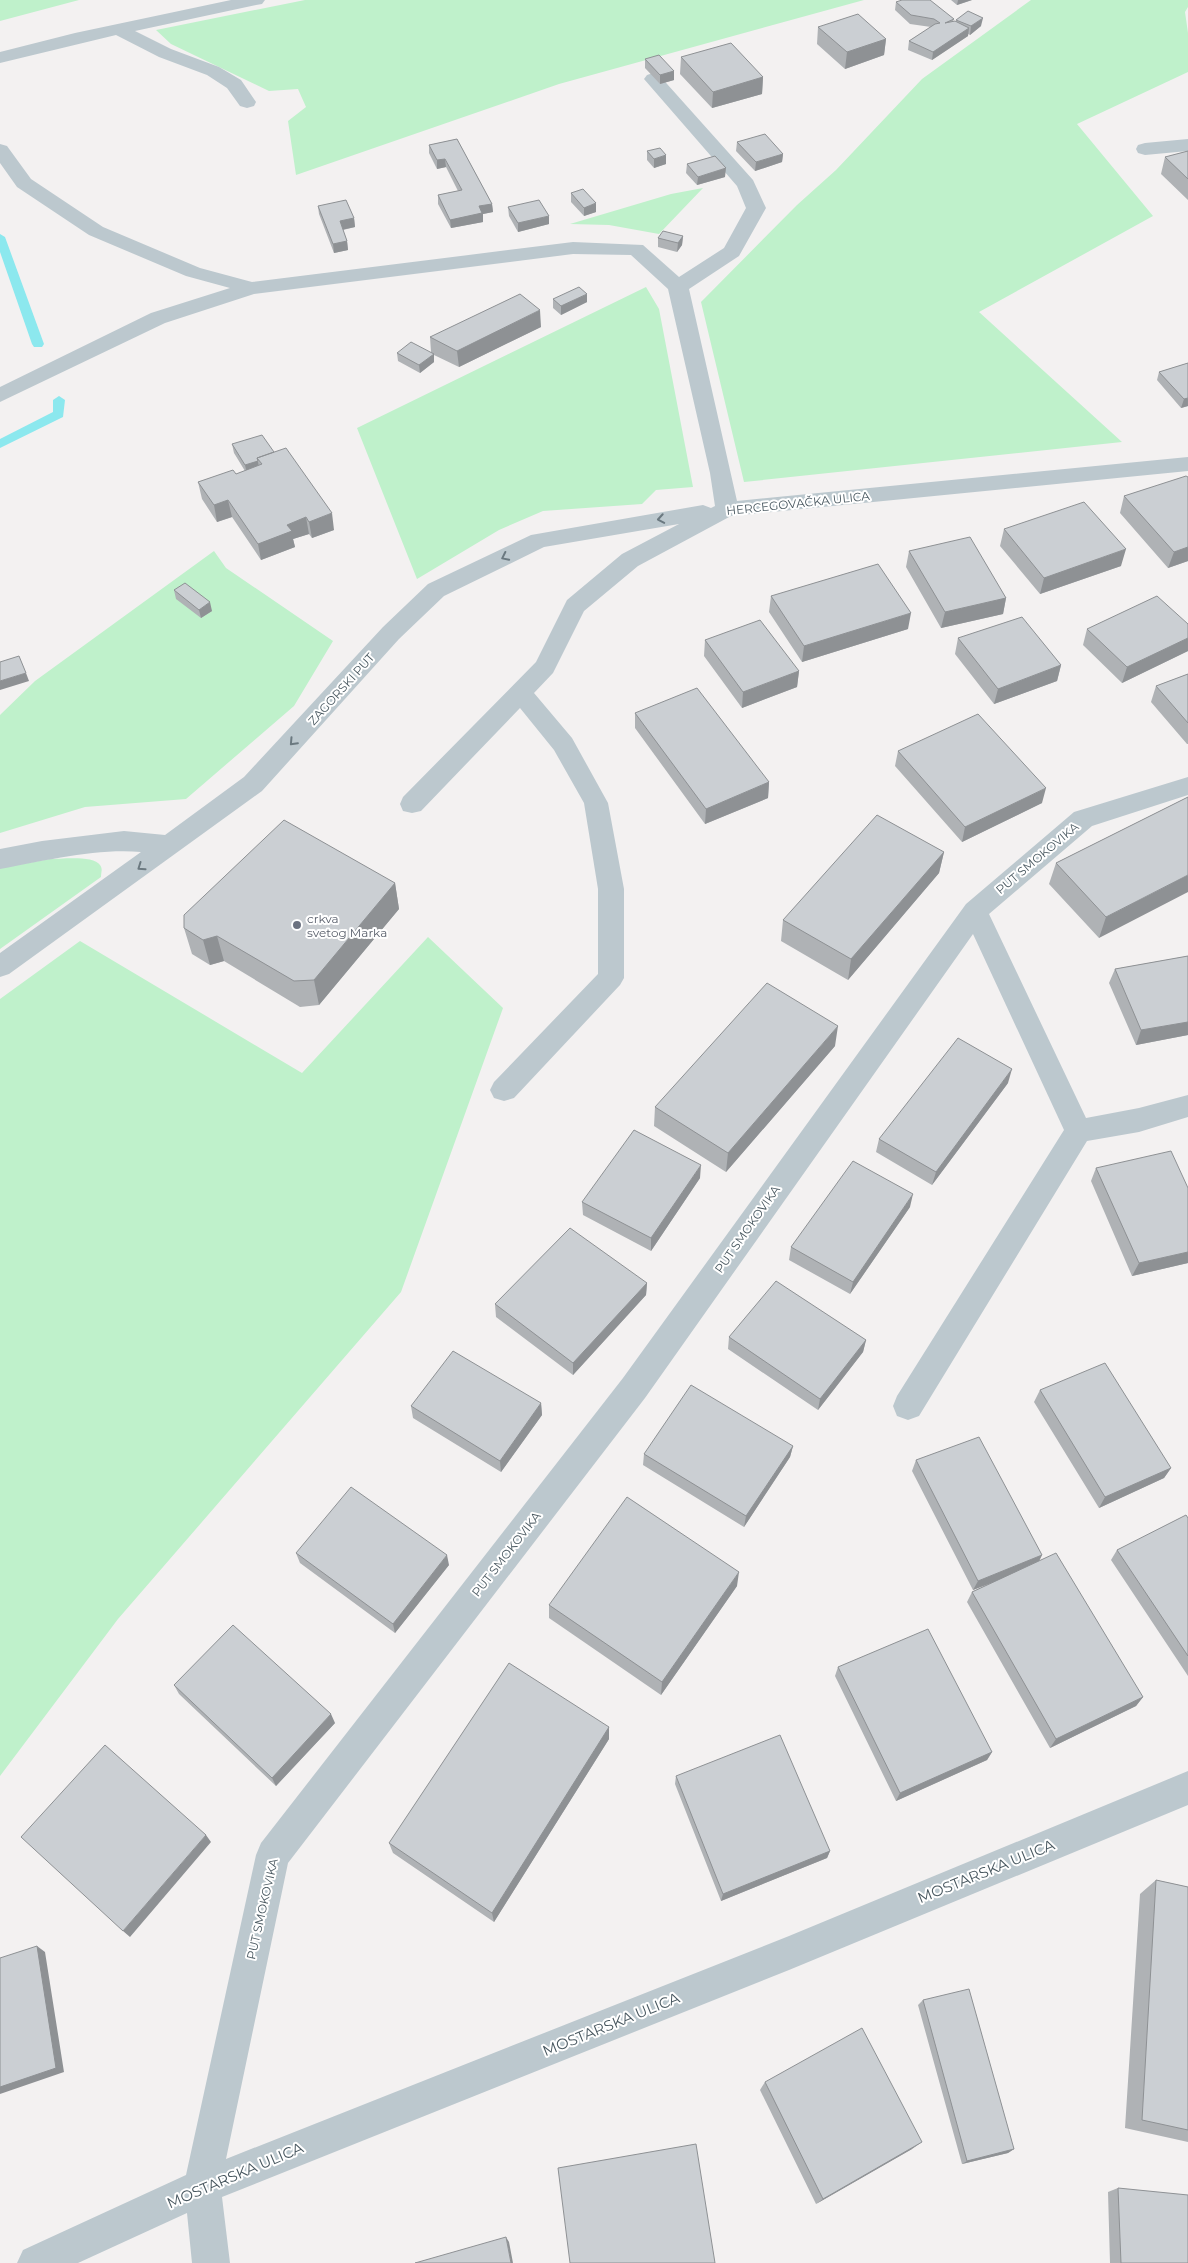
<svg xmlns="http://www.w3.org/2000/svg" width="1188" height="2263" viewBox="0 0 1188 2263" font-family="Montserrat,sans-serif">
	<rect width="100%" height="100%" fill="#f3f1f1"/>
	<path fill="#bff1cb" d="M0,0H79L0,21Z
		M305,0H864L559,84L296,175L288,121L306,107L298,89L269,91L171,44L156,30Z
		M1031,0H1188V7L1185,12L1188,33V72L1077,124L1153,216L979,312L1122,442L744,482L701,302L797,205L836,170L922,79Z
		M703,188L659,234L609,225L570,224L671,194Z
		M646,287L659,309L693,487L656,490L642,504L543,511L499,530L417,579L357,428Z
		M214,551L226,568L333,641L294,706L186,799L85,807L0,833V715L35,681Z
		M50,859C61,859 94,855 100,865C103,869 101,872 101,877L0,949V868Z
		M428,937L503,1008L401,1292L118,1619L0,1776V999L80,941L302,1073Z"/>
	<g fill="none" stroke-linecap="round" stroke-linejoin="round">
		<path fill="#8ce8ee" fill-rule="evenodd" d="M0,234L5,237L44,344L42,347H34L32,344L0,252Z
			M59,396L65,400L63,417L0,448V439L53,412V400Z"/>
		<path fill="#bcc8ce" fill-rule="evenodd" d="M231,0H265L262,4L256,5L135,31L171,49L219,67L241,80L256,102L254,106L247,108L240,106L227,88L207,75L159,57L116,35L0,63V52L75,33Z
			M653,73L659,75L753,180L766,208L739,256L689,289L737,501L1188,457V471L731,516L638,566L584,611L553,673L534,693L572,738L608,803L624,889V978L620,985L514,1098L504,1101L494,1098L490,1090L494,1082L598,974V889L584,803L554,750L520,708L421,811L412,813L403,811L400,804L403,797L536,662L567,600L622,554L679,524L544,547L444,596L399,639L262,791L9,974L0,977V953L141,852C97,848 43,861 0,869V849L42,841L124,831L165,835L244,777L383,627L428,584L531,535L703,505L711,508L715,506L710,473L668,289L631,255L573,254L254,294L165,323L0,402V387L151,313L230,288L186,276L89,235L17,187L0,163V144L7,146L31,179L103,227L200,268L252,282L573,242L643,245L679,277L724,248L746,208L737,186L644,79L647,75Z
			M1188,139V151L1145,155L1138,153L1136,149L1138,145L1145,143Z
			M1188,777V795L1092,826L989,914L1086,1118L1139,1108L1188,1095V1117L1139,1132L1087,1141L919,1416L908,1420L897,1416L893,1406L897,1396L1064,1130L973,934L645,1398L288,1863L226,2159L789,1936L1188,1771V1805L789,1970L222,2197L230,2263H192L187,2213L78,2263H17L23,2250L186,2175L256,1855L261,1843L623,1378L966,904L1074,812Z"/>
	</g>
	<path fill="#afb2b5" d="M951,0H972L957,5Z
		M896,2L954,19L953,21H956V20L981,26L970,35L968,34V36L932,60L908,50L909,41L931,27L910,24L895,10Z
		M818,27L886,39L884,55L845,69L817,44Z
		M681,57L763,77L762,94L712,108L680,74Z
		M645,59L674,71V80L660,84L645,68Z
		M457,139L492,204L493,212L483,214V222L451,228L438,204V195L458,191L446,167L437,169L429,153V145Z
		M737,142L783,154L782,162L755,171L736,151Z
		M647,151L666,164L654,168L647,160Z
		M1188,151V200L1161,174L1165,157Z
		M687,164L725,177L697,185L686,173Z
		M571,193L596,212L584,216L571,202Z
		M318,206L354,218L355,227L343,230L347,241L348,250L334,253L319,214Z
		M508,207L549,224L518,232L509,216Z
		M683,236L682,245L677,252L658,247V238Z
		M553,299L587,302L561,315L553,308Z
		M541,327L459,367L434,355V362L420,373L398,361L397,353L431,352L430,337Z
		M1188,363V406L1181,408L1157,380L1159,372Z
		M232,444L274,452L334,530L312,538L309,534L293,539L295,547L261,560L232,517L217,522L202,499L198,482L236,474L245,471L234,453Z
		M1188,477V561L1168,568L1120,513L1124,496Z
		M1004,529L1121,566L1040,594L1000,546Z
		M909,551L1006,598L1003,614L941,628L906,567Z
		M174,590L212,611L201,618L176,599Z
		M771,596L908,629L802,662L769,612Z
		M1188,624V651L1122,683L1083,645L1087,629Z
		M958,638L1061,665L1057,681L994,704L955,654Z
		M705,640L799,671L797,687L742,708L704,656Z
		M1188,674V744H1187L1151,702L1156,686Z
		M635,713L769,782L768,798L705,824L635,728Z
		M898,751L1042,803L962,842L895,766Z
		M1188,797L1099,938L1049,884L1056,863Z
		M944,852L939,873L848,980L781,941L783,920Z
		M395,883L399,909L319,1005L300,1007L224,961L210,965L192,954L184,928Z
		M1188,956V1035L1136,1045L1109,983L1115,969Z
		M835,1046L726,1172L654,1126L655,1107Z
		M1008,1083L932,1185L876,1152L879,1139Z
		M1096,1168L1188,1188V1263L1132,1276L1091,1181Z
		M700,1178L651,1251L583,1215L582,1202Z
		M910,1207L850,1294L789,1260L791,1247Z
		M647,1283L646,1295L573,1375L496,1317L495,1304Z
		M729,1337L866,1340L863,1352L818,1410L728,1349Z
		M1040,1390L1171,1468L1164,1478L1099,1508L1034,1402Z
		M541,1403L542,1415L501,1472L413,1418L411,1406Z
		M793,1446L790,1457L744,1527L643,1465L644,1454Z
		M916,1460L1042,1555L1039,1561L1143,1697L1136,1706L1050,1748L967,1602L972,1592L988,1584L973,1590L912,1471Z
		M1188,1518V1676L1111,1560L1117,1550Z
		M296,1553L449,1565L395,1633L300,1563Z
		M737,1586L661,1695L549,1618V1605Z
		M838,1667L992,1752L987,1760L896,1801L835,1676Z
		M174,1685L335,1723L276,1786L179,1694Z
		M609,1727V1739L494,1922L393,1853L389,1843Z
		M676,1776L830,1851L827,1858L721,1901L675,1784Z
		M1156,1880L1188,1887V2142L1125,2128L1140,1894Z
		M923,2000L1014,2149L1008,2153L962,2164L918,2005Z
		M765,2082L912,2149L816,2204L760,2090Z
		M1118,2188L1188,2263H1110L1108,2192Z"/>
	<path fill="#8e9194" d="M958,0H972L957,5Z
		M983,18L981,26L970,35L971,26Z
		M969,28L968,36L932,60L933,52Z
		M886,39L884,55L845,69L847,52Z
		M674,71V80L660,84V75Z
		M763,77L762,94L712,108L713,92Z
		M783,154L782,162L755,171L756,162Z
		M666,155V164L654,168V159Z
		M445,159L446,167L437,169V160Z
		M726,168L725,177L697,185L698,177Z
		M596,203V212L584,216V208Z
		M492,204L493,212L483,214V222L451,228L450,220L479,206Z
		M549,216V224L518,232V223Z
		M354,218L355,227L341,230L340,221Z
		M683,236L682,245L677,252L678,243Z
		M347,241L348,250L334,253L333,244Z
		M587,294V302L561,315V306Z
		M540,310L541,327L459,367L457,351Z
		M434,354V362L420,373L419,365Z
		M1188,398V406L1181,408L1184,399Z
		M258,461L259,470L247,474L245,465Z
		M228,500L232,517L217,522L214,505Z
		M332,513L334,530L312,538L309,522Z
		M306,517L309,534L293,539L295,547L261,560L258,544L287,525Z
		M1188,547V561L1168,568L1174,552Z
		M1126,549L1121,566L1040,594L1044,578Z
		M1006,598L1003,614L941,628L945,612Z
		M210,602L212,611L201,618L199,610Z
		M911,613L908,629L802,662L804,646Z
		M1188,638V651L1122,683L1127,667Z
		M1061,665L1057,681L994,704L998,689Z
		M799,671L797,687L742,708L743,692Z
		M26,673L29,681L0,690V681Z
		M769,782L768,798L705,824L706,809Z
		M1046,788L1042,803L962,842L965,827Z
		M944,852L939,873L848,980L851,959Z
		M1188,875V892L1099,938L1106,917Z
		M395,883L399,909L319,1005L314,980Z
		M217,936L224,961L210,965L203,940Z
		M1188,1022V1035L1136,1045L1141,1030Z
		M838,1026L835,1046L726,1172L728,1153Z
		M1012,1069L1008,1083L932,1185L936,1172Z
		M701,1165L700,1178L651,1251V1238Z
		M913,1194L910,1207L850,1294L853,1282Z
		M1188,1252V1263L1132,1276L1139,1263Z
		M647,1283L646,1295L573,1375V1363Z
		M866,1340L863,1352L818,1410L820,1399Z
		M541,1403L542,1415L501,1472L500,1461Z
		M793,1446L790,1457L744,1527L746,1516Z
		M1171,1468L1164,1478L1099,1508L1105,1497Z
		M447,1555L449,1565L395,1633L393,1624Z
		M1042,1555L1037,1565L973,1590L978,1581Z
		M739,1572L737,1586L661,1695L662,1682Z
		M1143,1697L1136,1706L1050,1748L1056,1739Z
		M331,1714L335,1723L276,1786L272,1778Z
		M609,1727V1739L494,1922L492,1913Z
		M992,1752L987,1760L896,1801L900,1793Z
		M206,1835L211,1842L130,1937L123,1931Z
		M830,1851L827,1858L721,1901L723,1894Z
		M37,1946L45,1952L64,2072L0,2094V2087Z
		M922,2142L912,2149L816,2204L823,2199Z
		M1014,2149L1008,2153L962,2164L967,2161Z
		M506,2237L509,2242L513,2263H511Z"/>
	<path fill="#cbcfd3" stroke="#8e9194" d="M902,0H930L954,19L945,23L955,21L969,28L933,52L909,41L935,24L940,23L934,19L911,15L896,2Z
		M968,11L983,18L971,26L956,20Z
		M858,14L886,39L847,52L818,27Z
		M731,43L763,77L713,92L681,57Z
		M659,55L674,71L660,75L645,59Z
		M765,134L783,154L756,162L737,142Z
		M457,139L492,204L479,206L482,213L450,220L438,195L462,190L445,159L437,160L429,145Z
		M660,148L666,155L654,159L647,151Z
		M1188,151V179L1165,157Z
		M715,156L726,168L698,177L687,164Z
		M583,189L596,203L584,208L571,193Z
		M346,200L354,218L340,221L347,241L333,244L318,206Z
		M539,200L549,216L518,223L508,207Z
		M663,231L683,236L678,243L658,238Z
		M579,287L587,294L561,306L553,299Z
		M520,294L540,310L457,351L430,337Z
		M411,342L434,354L419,365L397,353Z
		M1188,363V398L1184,399L1159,372Z
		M262,435L274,452L257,458L258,461L245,465L232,444Z
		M286,448L332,513L309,522L306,517L287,525L292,531L258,544L228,500L214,505L198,482L233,470L236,474L262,464L257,458Z
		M1186,476L1188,477V547L1174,552L1124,496Z
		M1084,502L1126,549L1044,578L1004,529Z
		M970,537L1006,598L945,612L909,551Z
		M878,564L911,613L804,646L771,596Z
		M185,583L210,602L199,610L174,590Z
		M1157,596L1188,624V638L1127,667L1087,629Z
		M1022,617L1061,665L998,689L958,638Z
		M760,620L799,671L743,692L705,640Z
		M19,656L26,673L0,681V662Z
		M1188,674V723L1156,686Z
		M697,688L769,782L706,809L635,713Z
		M978,714L1046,788L965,827L898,751Z
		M1188,797V875L1106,917L1056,863Z
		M877,815L944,852L851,959L783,920Z
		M284,820L395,883L314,980L294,981L217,936L203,940L184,928V915Z
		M1188,956V1022L1141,1030L1115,969Z
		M767,983L838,1026L728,1153L655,1107Z
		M958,1038L1012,1069L936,1172L879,1139Z
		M634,1130L701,1165L651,1238L582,1202Z
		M1171,1151L1188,1188V1252L1139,1263L1096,1168Z
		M853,1161L913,1194L853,1282L791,1247Z
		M570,1228L647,1283L573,1363L495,1304Z
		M776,1281L866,1340L820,1399L729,1337Z
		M453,1351L541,1403L500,1461L411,1406Z
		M1105,1363L1171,1468L1105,1497L1040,1390Z
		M691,1385L793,1446L746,1516L644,1454Z
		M979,1437L1042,1555L978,1581L916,1460Z
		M351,1487L447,1555L393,1624L296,1553Z
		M627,1497L739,1572L662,1682L549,1605Z
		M1186,1515L1188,1518V1656L1117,1550Z
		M1056,1553L1143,1697L1056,1739L972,1592Z
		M233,1625L331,1714L272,1778L174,1685Z
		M928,1629L992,1752L900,1793L838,1667Z
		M509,1663L609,1727L492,1913L389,1843Z
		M780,1735L830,1851L723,1894L676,1776Z
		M105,1745L206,1835L123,1931L21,1837Z
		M1156,1880L1188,1887V2130L1142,2120Z
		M37,1946L56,2068L0,2087V1958Z
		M969,1989L1014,2149L967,2161L923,2000Z
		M862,2028L922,2142L823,2199L765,2082Z
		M696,2144L715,2263H570L558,2168Z
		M1118,2188L1188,2195V2263H1121Z
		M506,2237L511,2263H415Z"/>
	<defs><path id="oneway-chevron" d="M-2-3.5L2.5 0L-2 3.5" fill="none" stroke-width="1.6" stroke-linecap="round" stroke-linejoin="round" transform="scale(1.25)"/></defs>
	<g stroke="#6b7980">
		<use href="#oneway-chevron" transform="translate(661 519) rotate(170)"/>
		<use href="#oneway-chevron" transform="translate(505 557) rotate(154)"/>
		<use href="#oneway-chevron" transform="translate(293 742) rotate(133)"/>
		<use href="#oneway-chevron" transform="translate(141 867) rotate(145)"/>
	</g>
	<circle fill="#6b7280" stroke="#fff" stroke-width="2" cx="297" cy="925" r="5"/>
	<g text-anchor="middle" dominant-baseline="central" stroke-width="4" stroke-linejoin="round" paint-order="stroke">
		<g font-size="12" fill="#48575f" stroke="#fff">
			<text transform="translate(798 503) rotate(-6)">HERCEGOVAČKA ULICA</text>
			<text transform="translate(341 689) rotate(-48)">ZAGORSKI PUT</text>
			<text transform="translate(1037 858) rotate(-40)">PUT SMOKOVIKA</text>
			<text transform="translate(747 1229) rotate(-55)">PUT SMOKOVIKA</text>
			<text transform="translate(506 1554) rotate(-52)">PUT SMOKOVIKA</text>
			<text transform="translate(262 1909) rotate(-77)">PUT SMOKOVIKA</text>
		</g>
		<g font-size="12" fill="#5b616d" stroke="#fff" text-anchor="start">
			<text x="307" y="918">crkva<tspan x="307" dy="14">svetog Marka</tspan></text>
		</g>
		<g font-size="15" fill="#48575f" stroke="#fff">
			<text transform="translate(986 1871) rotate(-22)">MOSTARSKA ULICA</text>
			<text transform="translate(611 2024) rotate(-22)">MOSTARSKA ULICA</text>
			<text transform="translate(235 2175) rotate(-23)">MOSTARSKA ULICA</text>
		</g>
	</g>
</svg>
